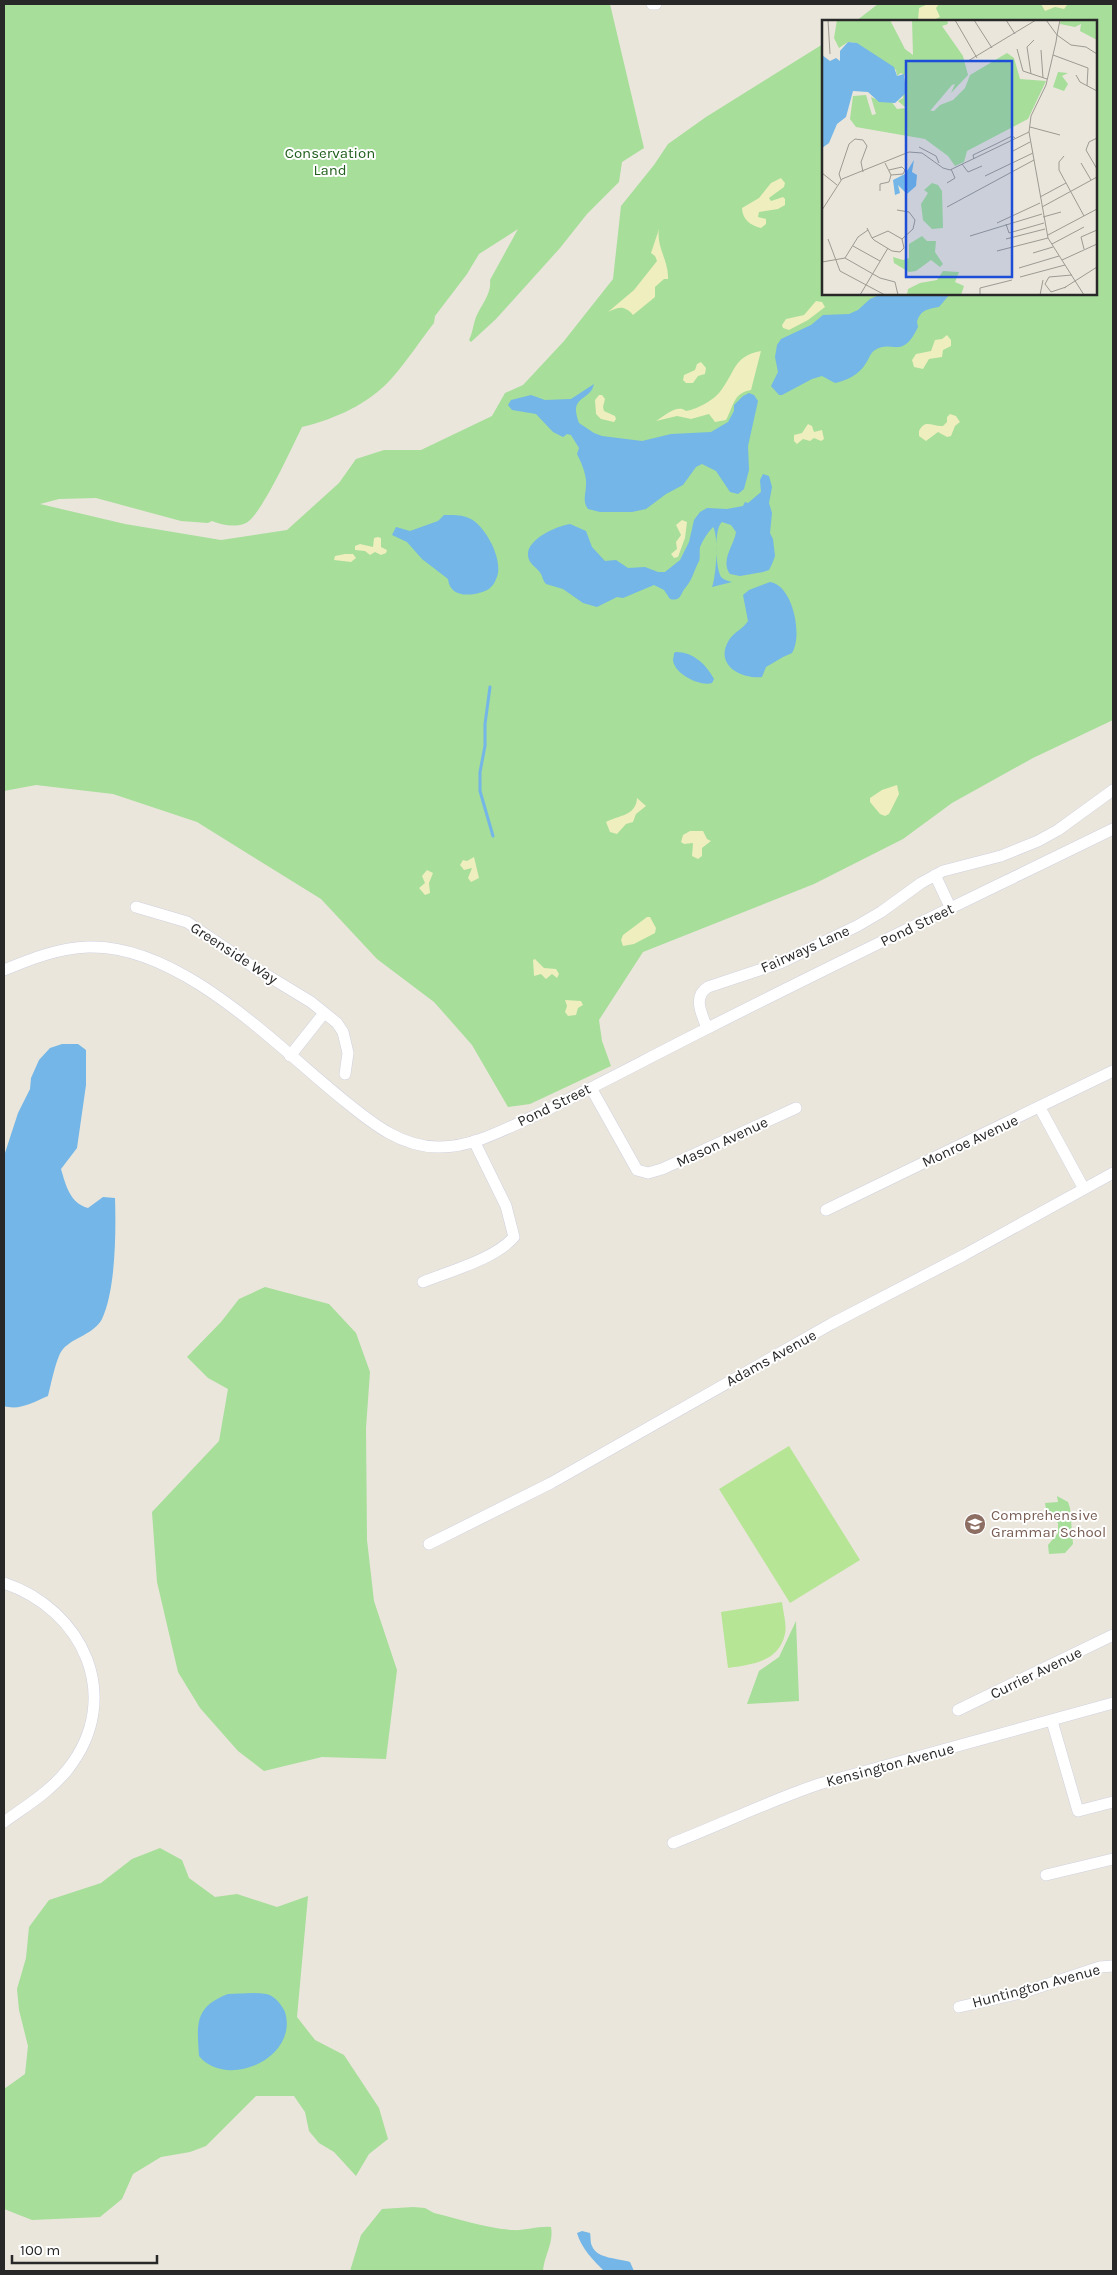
<svg xmlns="http://www.w3.org/2000/svg" width="1117" height="2275" viewBox="0 0 1117 2275" font-family="Karla,sans-serif">
	<rect width="100%" height="100%" fill="#eae6db"/>
	<path fill="#a6de9a" d="M4,4H610L644,148L622,162L619,182L587,214L560,248L496,319L471,342L469,340C473,332 473,325 476,317C481,305 492,293 490,280L518,229L479,254L467,274L435,316L434,323C420,341 407,361 392,378C369,404 335,419 302,427C293,445 261,516 246,523C235,528 222,525 212,521L208,523L181,521L96,498L59,499L40,504L125,524L221,540L287,530L339,483L356,459L384,450H421L492,416L505,393L523,385L564,341L613,279L621,206L654,165L668,144L706,117L823,44V294H1096V21H856L878,4H1113V720L1033,758L952,803L903,839L814,884L643,952L599,1020L602,1041L611,1066L530,1104L508,1107L472,1045L450,1020L434,1002L377,959L321,899L197,822L113,794L36,785L4,791Z
		M265,1287L329,1304L356,1333L370,1372L366,1428L367,1540L374,1601L397,1670L386,1759L322,1757L264,1771L238,1751L200,1708L178,1672L157,1582L152,1512L219,1441L228,1389L208,1378L187,1357L221,1322L239,1299Z
		M1057,1496L1068,1502L1070,1508L1073,1544L1065,1553L1049,1554L1048,1545L1058,1533V1523L1047,1515L1045,1503L1058,1502Z
		M796,1621L799,1701L747,1704L759,1671L779,1657Z
		M160,1848L182,1860L189,1878L215,1897L237,1894L277,1907L308,1896L297,2017L315,2040L344,2055L379,2108L388,2139L369,2154L356,2176L334,2152L319,2143L309,2131L305,2112L294,2096H256L206,2146L190,2152L161,2157L133,2174L122,2199L100,2217L32,2220L4,2209V2089L25,2074L28,2046L19,2010L17,1989L26,1958L29,1927L49,1900L101,1883L132,1859Z
		M413,2207L425,2208L434,2213C459,2219 485,2228 512,2230C525,2231 537,2226 551,2227C554,2243 544,2256 543,2271H350L361,2235L382,2209Z"/>
	<path fill="#eeeebf" d="M928,4H939L936,8L940,17L931,21H918L919,8Z
		M1041,4H1068L1064,9L1055,7L1045,11Z
		M781,178L785,183L784,187L769,198L771,201L783,197L785,199V205L778,209L759,212L758,217L766,219V224L761,228C751,226 742,219 742,208L759,198L771,183Z
		M659,229C656,247 669,261 668,279H664L655,287V297L633,315C624,305 619,307 608,312L634,290L657,261L655,256L651,253Z
		M816,301L822,302L825,307L808,320L789,330L783,328L782,325L786,319L804,315Z
		M947,335L951,340V346L943,350L942,357L929,359L923,369L914,367L912,360L916,354L931,351L935,340L942,339Z
		M761,351L751,390C733,393 734,406 726,420L715,422L709,414L691,419L677,416L656,421C665,416 677,404 686,411C698,409 716,399 722,389C736,370 734,356 761,351Z
		M701,362L706,368L705,374L698,376L693,383H686L683,380L684,375L695,370L697,364Z
		M599,395H602L605,399L603,407L604,411L615,416L616,419L614,422L601,419L596,414L595,400Z
		M950,414L956,416L960,422L955,426L951,436L947,437L938,432L926,441L919,436V431C925,418 933,427 943,426L947,422V417Z
		M808,424L812,426L814,432L822,430L824,439L821,441L814,438L810,441L803,439L797,444L794,441V435L802,433Z
		M682,520L687,522L685,538L678,557L674,558L671,554L677,549L676,542L681,535L676,525Z
		M378,537L381,538V547L387,550L386,553L381,555L375,552L370,555L365,551L355,550V546L360,544L373,547L374,538Z
		M345,554H353L356,558L351,562L334,560L335,556Z
		M897,785L899,794L889,814L885,816L880,814L870,802V798L882,790Z
		M637,798L646,806L636,814L633,822L626,824L617,834L610,832L606,822C619,815 636,816 637,798Z
		M690,831H703L707,839L711,841L702,848V856L698,859L692,856L693,843L684,844L681,842L683,835Z
		M474,857L479,878L471,882L468,878L472,868L464,870L460,865L463,860L467,861Z
		M427,870L433,873L429,883L430,893L425,895L419,888L425,883L422,876Z
		M647,917H650L656,928L655,933L634,944L623,946L621,940L623,935Z
		M535,959L544,968L556,969L559,974L557,978L552,974L546,979L541,974L534,976L533,960Z
		M565,1000L581,1001L583,1005L578,1008L576,1015L568,1016L565,1012L567,1006Z"/>
	<path fill="#b7e596" d="M789,1446L860,1560L790,1603L719,1489Z
		M782,1602C783,1611 787,1625 785,1634C779,1662 751,1665 728,1668L721,1612Z"/>
	<path fill="#73b6e7" d="M882,294H950L939,307C928,309 920,310 917,322L918,327C902,361 892,339 875,350C870,353 869,359 866,363C860,374 846,381 835,383L822,376L812,379L782,395H779L771,386L778,372L775,357L777,345L781,339L811,325L823,315L849,314L858,310L870,299Z
		M594,384C590,402 568,395 579,423L594,433L602,436L642,441L671,434L711,432L728,422L734,411V405L743,396L749,393L754,395L758,401L748,446L749,470L744,489L738,494L730,492L716,471L702,464L696,467L683,485L666,494L646,509L632,512H600L588,509C582,501 586,494 586,485C587,475 581,462 577,454L579,448L571,435L567,434L563,437L553,432L536,414L512,410L508,405L511,400L531,395L545,400L571,399Z
		M763,474L769,476L772,487L769,503L772,513L770,533L773,539L775,556L772,564L769,570L763,572L740,576L730,574C720,560 734,546 736,532L731,525L722,522C714,528 715,567 721,577C724,580 728,581 732,582L712,587C716,577 719,536 713,527C707,533 703,540 700,547C699,552 701,559 698,563C694,571 692,580 686,587C680,593 682,602 670,599L664,590L654,585L623,598L617,597L597,607L583,603L563,589L546,584C543,581 543,578 541,574C537,567 528,564 528,555C527,539 557,526 570,524L586,531L592,547L605,561L616,560L628,568L645,567L658,572H665L680,560L689,542L694,520L700,512L707,508L727,509L743,506L745,502L748,503L761,492L760,480Z
		M444,515C453,515 462,514 471,519C486,527 505,562 496,579C495,583 492,586 489,589C476,596 450,600 448,579L422,559L407,542L392,535L396,527L410,531L438,521Z
		M770,582C793,585 803,636 792,653L783,657L766,667L762,677C740,679 714,664 729,640C734,632 743,629 748,621L743,595L749,590Z
		M676,652C693,652 706,664 714,679L712,683C701,687 674,674 673,660C673,658 674,656 674,653Z
		M62,1044H78L86,1050V1085L77,1148L61,1169C66,1186 70,1203 88,1208L103,1197L115,1198C116,1230 116,1289 102,1319C94,1334 74,1337 63,1349C56,1357 51,1385 48,1396C34,1402 19,1411 4,1406V1156L18,1113L30,1089L31,1078L39,1060L50,1048Z
		M228,1994C240,1994 254,1992 266,1994C274,1995 282,2005 285,2012C299,2058 227,2090 199,2056C197,2024 194,2007 228,1994Z
		M582,2231L590,2233C591,2237 590,2242 592,2246C597,2259 618,2258 630,2262L634,2271H604C594,2261 581,2248 577,2233Z"/>
	<g fill="none" stroke-linecap="round" stroke-linejoin="round">
		<path stroke="#73b6e7" stroke-width="3" d="M490,687L485,724V746L480,772V791L493,836"/>
		<g stroke="#d0d1e1" stroke-width="12">
			<path id="minor" d="M652,4H656
				M935,875L951,909
				M136,907L187,922L255,968L311,1002L337,1023L343,1032L348,1053L345,1074
				M4,970C31,959 58,948 88,947C182,944 277,1047 346,1102C373,1124 403,1148 440,1147C473,1147 505,1129 534,1116C593,1088 650,1057 708,1028C842,960 978,895 1113,829
				M707,1028C702,1014 692,997 708,987L780,963L857,926L881,912L921,883L943,871L1001,856L1038,841L1058,830L1113,790
				M290,1056L324,1013
				M591,1088L637,1170L648,1173L662,1169L796,1108
				M1040,1108L1084,1189
				M826,1210L1113,1071
				M423,1282C450,1271 495,1259 514,1237L506,1206L474,1141
				M429,1544L551,1483L831,1324L964,1255L1113,1173
				M4,1583C84,1610 124,1698 68,1769C51,1791 26,1806 4,1822
				M958,1710L1113,1635
				M1052,1721L1078,1811L1113,1802
				M673,1843C722,1824 769,1801 819,1784L1113,1703
				M1046,1875L1113,1859
				M959,2007L1021,1993L1100,1967L1113,1966"/>
		</g>
		<use href="#minor" stroke="#fff" stroke-width="11"/>
	</g>
	<defs>
		<g id="school-disc" transform="scale(1.125)"><circle r="9.5" fill="#8d6e63" stroke="#fff"/><path d="M0-5L7-2L0 1L-7-2ZM-4 1L0 2.5L4 1V4Q0 6-4 4Z" fill="#fff"/></g>
	</defs>
	<g fill-rule="evenodd">
		<use href="#school-disc" x="975" y="1524"/>
	</g>
	<g text-anchor="middle" dominant-baseline="central" stroke-width="4" stroke-linejoin="round" paint-order="stroke">
		<g font-size="15" fill="#21601d" stroke="#fff">
			<text x="330" y="153">Conservation<tspan x="330" dy="17">Land</tspan></text>
		</g>
		<g font-size="15" fill="#282828" stroke="#fff">
			<text transform="translate(917 925) rotate(-26)">Pond Street</text>
			<text transform="translate(805 949) rotate(-24)">Fairways Lane</text>
			<text transform="translate(234 953) rotate(33)">Greenside Way</text>
			<text transform="translate(554 1105) rotate(-26)">Pond Street</text>
			<text transform="translate(970 1141) rotate(-25)">Monroe Avenue</text>
			<text transform="translate(722 1142) rotate(-25)">Mason Avenue</text>
			<text transform="translate(771 1358) rotate(-29)">Adams Avenue</text>
			<text transform="translate(1036 1673) rotate(-26)">Currier Avenue</text>
			<text transform="translate(890 1765) rotate(-15)">Kensington Avenue</text>
			<text transform="translate(1036 1986) rotate(-15)">Huntington Avenue</text>
		</g>
		<g font-size="15" fill="#785e54" stroke="#fff" text-anchor="start">
			<text x="991" y="1515">Comprehensive<tspan x="991" dy="17">Grammar School</tspan></text>
		</g>
	</g>
	<g transform="translate(822 20)">
		<rect width="275" height="275" fill="#eae6db"/>
		<path d="M15,0H68L83,29L91,35L90,0H125L126,4L120,6L141,36L146,55L129,73L133,64L130,65L108,91L90,89L112,91L118,85L131,80L143,68L148,55L185,33L192,38L198,59L224,61L206,99L145,131L142,142L133,146L126,136L103,119L34,107L28,99L31,76L44,75L50,95L54,94L49,77L60,82L69,81L75,89L84,88L76,81L81,78L83,56L79,53L75,56L74,50L68,45L34,23L26,22L17,28L12,18ZM239,0H274L275,20L258,11L259,4L253,7L238,4ZM236,52L246,53L240,56L246,64L242,71L231,67ZM110,163L116,165L120,171L121,208L110,209L101,200L99,184L106,173L102,170ZM100,216L105,221H114L113,232L121,244L118,247L109,240L94,251L87,252L72,243L71,237L81,240L87,238V224ZM121,251L137,252L133,262L142,266L139,275H85L86,269L98,263L115,260Z" fill="#a6de9a"/>
		<path d="M26,22L35,23L72,47L75,56L82,54L84,73L73,83L57,82L46,72L31,71L24,97L15,104L7,123L0,128V35L8,41L14,38L18,41V31ZM92,140L90,152L95,155L94,166L85,174L76,165L78,173L73,175L71,160L83,154Z" fill="#73b6e7"/>
		<path fill="none" stroke="#9c9a93" stroke-width="1" d="M6,0L8,34M133,0L155,38M152,0L170,28M184,0L193,14M224,0L235,15L234,22L224,65L209,96L207,112L226,218L262,275M238,0L235,15L249,25L264,27L275,34M195,29L201,51L225,59M219,30L221,58M231,35L266,48L265,66M146,41L214,0M209,54L205,27L212,20M254,55L258,62L275,71M208,107L238,115M275,118L267,122L264,130L275,149M97,127L114,136L117,143M191,131L208,122M242,136L237,142V150L262,196M152,139L151,135L174,124L190,116L193,118M259,143L269,160M140,144L146,152L160,146M67,150L80,147L83,150L81,154L69,155M0,153L15,165M163,156L211,133M19,160L17,154L27,124L33,119L41,120L45,126L39,142L41,152M125,163L133,158L129,149M58,171V164L67,162L69,155L63,143M218,177L244,163M125,187L212,140M220,187L275,157M0,190L20,159L87,132L100,133L121,148L128,150L207,112M75,190L87,192L93,200L91,209L80,219M221,197L239,192M175,203L218,183M184,204L187,213L222,203M45,208L50,218L52,220L70,231L78,232L82,228L80,219L66,211L50,218M226,215L275,189M148,216L220,194M6,219L18,251L63,275M184,219L223,209M230,224L262,207M31,226L58,241M262,229L259,217L275,210M175,231L226,218M211,233L231,227M23,238L36,217L46,210M240,240L275,224M0,242L23,238L58,258L73,262L76,275M197,248L237,236M198,257L243,245M244,267L229,272L223,264L227,257L250,255M242,268L275,247M38,275L66,228M158,275V268L190,260M218,275L221,260"/>
		<path fill="#1d4ed8" fill-opacity="0.15" stroke="#1d4ed8" stroke-width="2.5" d="M84,41H190V257H84Z"/>
		<rect width="275" height="275" fill="none" stroke="#282828" stroke-width="2.5"/>
	</g>
	<rect width="1117" height="2275" fill="none" stroke="#282828" stroke-width="10"/>
	<path d="M12 2255v8h145v-8" fill="none" stroke="#282828" stroke-width="2.5"/>
	<text x="20" y="2255" font-size="15" fill="#282828" stroke="#ffffff" stroke-width="4" paint-order="stroke">100 m</text>
</svg>
